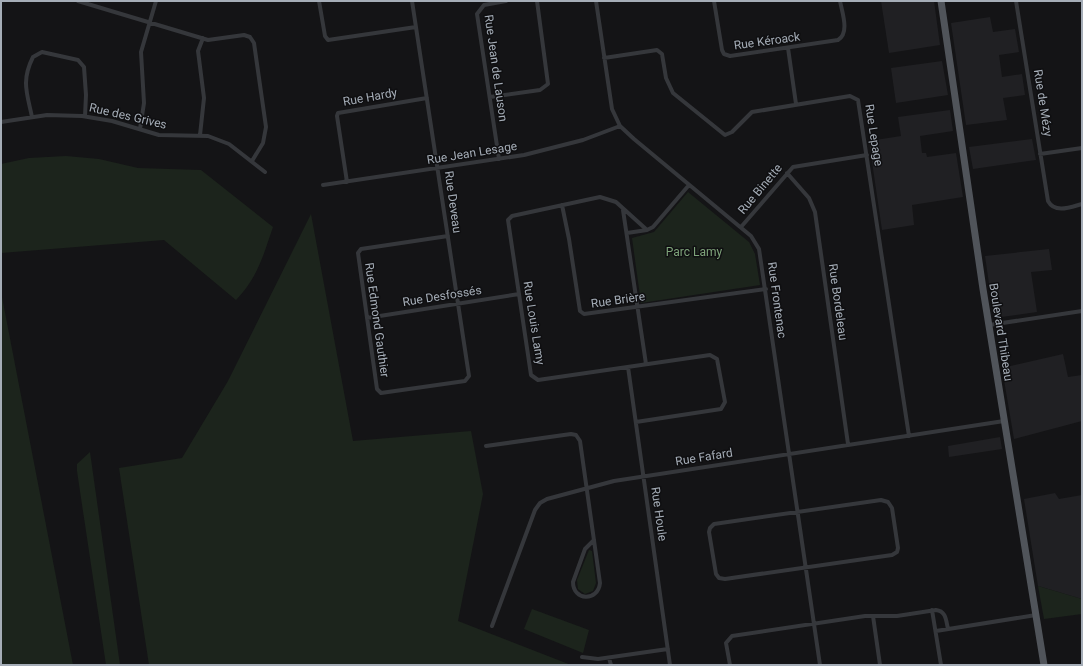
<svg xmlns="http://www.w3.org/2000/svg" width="1083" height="666" viewBox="0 0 1083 666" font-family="Roboto,sans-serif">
	<rect width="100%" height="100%" fill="#141416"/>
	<path fill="#202023" d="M881,1H934L940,45L889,53Z
		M990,17L993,32L1015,29L1019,52L999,55L1002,77L1022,74L1025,95L1003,98L1007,120L966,125L951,23Z
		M942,61L948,95L896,103L891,68Z
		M950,110L953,131L920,136L922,153H926L927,157L956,153L963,197L912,205L914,225L882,230L869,141L901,136L898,117Z
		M1032,139L1036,160L973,169L969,147Z
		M1049,249L1052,270L1031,272L1037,312L994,318L985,256Z
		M1063,354L1068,377L1082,375V421L1014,439L1002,368Z
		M1000,437L1002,449L949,457L948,446Z
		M1055,493L1059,499L1082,495V599L1038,586L1024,499Z"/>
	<path fill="#1c241c" d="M66,156L99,159L138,168L201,170L273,227C263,256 258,277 236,300L164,240L1,253V164L29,158Z
		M688,192L749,242L755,254L760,285L641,303L632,238L654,232Z
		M311,214L353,441L471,431L483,494L458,621L571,665H149L119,468L182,458L228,381Z
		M1,297H2L73,665H1Z
		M90,452L120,665H106L77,471V464Z
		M589,550L592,551L596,583L593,591L585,594L578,589L577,580Z
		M1038,586L1082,599V614L1044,619Z
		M532,609L589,630L583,653L524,629Z"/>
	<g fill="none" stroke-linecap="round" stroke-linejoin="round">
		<path stroke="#35373b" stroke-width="4" d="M78,1L208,40L244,35L250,37L254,43L266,127L263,143L252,161
			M319,1L325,36L328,40L416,27
			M412,1L469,376L465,381L381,393L377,389L358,253L361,249L448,236
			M596,1L612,109L620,126L634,139L751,236L759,249L820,665
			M714,1L722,50L724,54L730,56L838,40C850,33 842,12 840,1
			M1016,1L1048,201C1055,214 1071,207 1082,204
			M788,48L796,104
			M604,58L657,50L662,54L666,78L673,93L725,135L732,132L752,112L850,96L858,100L909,436
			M490,97L540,90L548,84L537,1
			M32,117C27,93 21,81 33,57L42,52L78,60L84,67L86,95L85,116
			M1,122L47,115L82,116L112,121L159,135L208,136L229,144L265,172
			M140,129L144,103L141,52L156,1
			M200,135L204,98L198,51L203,38
			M1040,154L1082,148
			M499,159L477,14L484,5L506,1
			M787,173L809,198L815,212L848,444
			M347,182L337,116L338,113L427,98
			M323,185L524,155L583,140L620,126
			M562,205L569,239L580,311L584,314L766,289
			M623,210L646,364
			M741,227L793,167L867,155
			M627,233L647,230L653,227L689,185
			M367,318L519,294
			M989,325L1082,311
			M628,367L670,665
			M636,422L721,409L725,402L717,359L710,355L538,380L531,375L508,220L512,216L600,197L616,202L647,230
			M486,446L571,434L576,435L580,441L600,583C598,602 573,601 573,582L585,549L594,540
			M881,500L888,502L892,508L898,548L897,552L892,555L725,579L719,578L716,574L709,532L710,528L714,524Z
			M932,610L941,665
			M873,616L880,665
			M492,626L535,510L540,503L547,499L614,481L1004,421
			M936,631L1036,615
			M582,657L598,659L668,649
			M609,658L611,665
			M730,665L726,643L732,636L865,616H897L936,610C946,611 946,620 948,629"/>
		<path stroke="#50545a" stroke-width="7" d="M941,1L983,289L1044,665"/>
	</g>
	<g text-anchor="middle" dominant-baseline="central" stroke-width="3" stroke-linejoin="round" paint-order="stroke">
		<g font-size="12" fill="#a5adb7" stroke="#0f0f11">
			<text transform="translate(767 41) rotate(-8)">Rue Kéroack</text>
			<text transform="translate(496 68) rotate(82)">Rue Jean de Lauson</text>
			<text transform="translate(370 97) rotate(-10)">Rue Hardy</text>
			<text transform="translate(1043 103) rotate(81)">Rue de Mézy</text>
			<text transform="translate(128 116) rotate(13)">Rue des Grives</text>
			<text transform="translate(874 135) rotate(81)">Rue Lepage</text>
			<text transform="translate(472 153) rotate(-9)">Rue Jean Lesage</text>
			<text transform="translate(760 189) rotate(-50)">Rue Binette</text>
			<text transform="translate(453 202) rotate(82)">Rue Deveau</text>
			<text transform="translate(442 296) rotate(-9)">Rue Desfossés</text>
			<text transform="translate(618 300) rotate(-8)">Rue Brière</text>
			<text transform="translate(777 300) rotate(82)">Rue Frontenac</text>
			<text transform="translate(838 302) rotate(82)">Rue Bordeleau</text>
			<text transform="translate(377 320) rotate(82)">Rue Edmond Gauthier</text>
			<text transform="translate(534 323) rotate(81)">Rue Louis Lamy</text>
			<text transform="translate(1001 332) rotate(81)">Boulevard Thibeau</text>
			<text transform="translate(704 457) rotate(-9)">Rue Fafard</text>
			<text transform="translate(659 514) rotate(82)">Rue Houle</text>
		</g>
		<g font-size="12" fill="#7ea37a" stroke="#0f0f11">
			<text x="694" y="252">Parc Lamy</text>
		</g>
	</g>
	<rect width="1083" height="666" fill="none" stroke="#a5adb7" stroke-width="4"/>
</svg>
